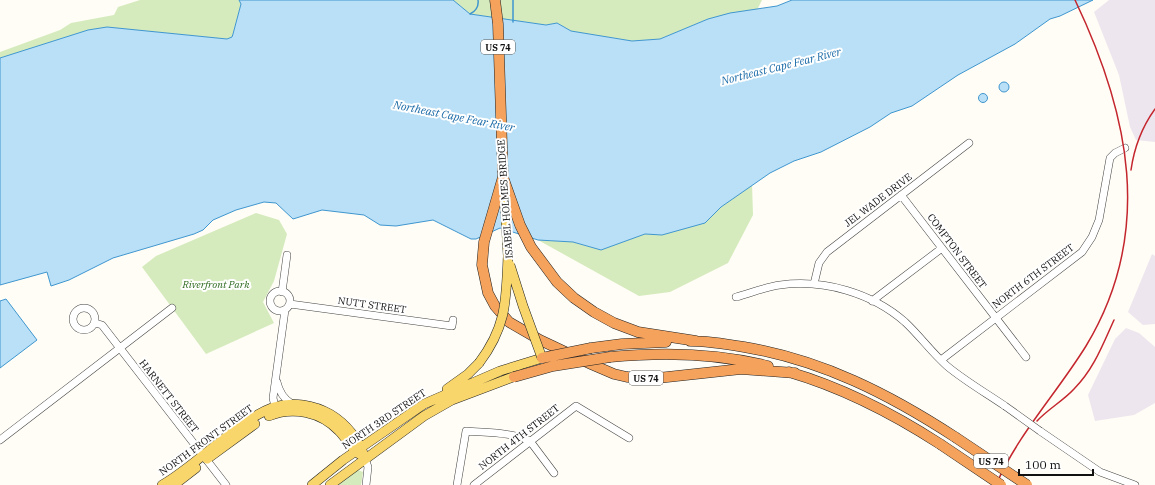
<svg xmlns="http://www.w3.org/2000/svg" width="1155" height="485" viewBox="0 0 1155 485" font-family="'IBM Plex Serif',serif">
	<rect width="100%" height="100%" fill="#fffdf5"/>
	<path fill="#eee6ef" d="M1109,0H1155V142L1136,140L1130,127L1119,75L1094,12Z
		M1152,254L1155,256V324L1143,325L1128,312Z
		M1126,328L1139,333L1155,347V403L1134,415L1095,421L1088,395L1115,339Z"/>
	<path fill="#d5ebbd" d="M140,0H239L241,4L232,37L227,39L107,27L88,30L0,58V52L60,30L71,23L114,15L118,7Z
		M453,0H762L757,10L708,19L660,39L632,41L571,31L557,23L546,25L470,14Z
		M752,184L753,215L728,263L670,292L639,296L538,240L573,242L601,250L645,234L662,235L705,223L721,207Z
		M256,213L279,220L287,234L274,281L263,302L274,323L206,354L142,267L156,256Z
		M358,470L363,472L361,485H337Z"/>
	<path fill="#b9e0f7" stroke="#3f96cf" d="M239,0H453L470,14L546,25L557,23L571,31L632,41L660,39L708,19L730,13L777,6L792,0H1093L1060,16L1050,19L1015,44L958,75L912,106L891,113L870,127L821,152L794,161L770,173L721,207L705,223L662,235L645,234L601,250L573,242L538,240L500,228L476,239H471L433,220L396,226L380,225L364,215L322,210L293,219L276,203L264,202L236,210L213,220L203,230L194,234L113,258L69,280L51,286L47,272L0,285V58L88,30L107,27L227,39L232,37L233,34L241,4Z
		M999 87a5 5 0 1 1 10 0a5 5 0 1 1-10 0Z
		M978.5 98a4.5 4.5 0 1 1 9 0a4.5 4.5 0 1 1-9 0Z
		M6,299L37,340L0,368V301Z"/>
	<g fill="none" stroke-linecap="round" stroke-linejoin="round">
		<path stroke="#3f96cf" stroke-width="1.5" d="M513,0V22
			M470,14C476,11 479,7 478,0"/>
		<g stroke="#444" stroke-width="8">
			<path id="minor" d="M901,195L1026,357
				M814,284L819,263L827,252L969,143
				M270 301a10 10 0 1 1 20 0a10 10 0 1 1-20 0Z
				M282,292L287,255
				M736,297C751,293 765,287 780,285C824,279 872,293 905,322C920,336 932,353 947,366C965,381 986,393 1005,406
				M872,301L942,248
				M290,304L452,326L453,320
				M73 319a11 11 0 1 1 22 0a11 11 0 1 1-22 0Z
				M95,323L102,325L226,485
				M941,360L1082,252L1092,237L1099,220L1110,158L1115,153L1125,148
				M277,382C279,391 284,399 292,404
				M276,411L273,398L285,310
				M1040,431L1100,472L1135,485
				M0,440L172,308
				M365,459L368,467L366,485
				M457,485L466,431C487,433 512,432 530,441L554,473
				M474,485L576,406L629,438"/>
		</g>
		<g stroke="#222" stroke-width="10">
			<path id="major" d="M504,184L508,256
				M447,389L468,374L479,363
				M269,416C293,406 321,412 339,431C346,438 351,448 359,454
				M207,459L255,424
				M162,485C199,464 236,421 274,407C293,401 314,405 330,414C347,424 360,441 365,459
				M174,485L196,468
				M312,485L343,460L424,404L500,371L542,358
				M330,485L424,416L452,400L521,374"/>
		</g>
		<g stroke="#222" stroke-width="11">
			<path id="highway" d="M495,0L498,24L503,177L520,225L531,247L557,282L574,298L594,312L614,323L638,332L696,341
				M503,177L484,242L482,265L488,293L495,306L509,322L540,340L593,365L614,374L627,377L658,378L741,369L795,373
				M690,341C708,341 726,344 744,347C822,360 889,394 955,437
				M591,348L622,344L666,342
				M610,357C662,352 717,353 768,366
				M789,372C844,388 892,413 940,444"/>
		</g>
		<use href="#minor" stroke="#fff" stroke-width="7"/>
		<use href="#major" stroke="#f9d66b" stroke-width="9"/>
		<use href="#highway" stroke="#f5a25d" stroke-width="10"/>
		<path stroke="#c4262e" stroke-width="1.5" d="M1131,170C1134,149 1142,127 1155,109
			M1037,421C1048,409 1063,401 1074,389C1094,369 1103,344 1114,320
			M996,485C1018,434 1057,393 1086,346C1155,232 1129,113 1075,0"/>
		<g stroke="#444" stroke-width="8" stroke-linecap="butt">
			<path id="minor-bridge" d="M1005,406L1040,431"/>
		</g>
		<g stroke="#222" stroke-width="10" stroke-linecap="butt">
			<path id="major-bridge" d="M510,265L523,306L542,358
				M479,363C507,326 506,300 508,256"/>
		</g>
		<g stroke="#222" stroke-width="11" stroke-linecap="butt">
			<path id="highway-bridge" d="M542,358L591,348
				M514,377L553,366L610,357
				M955,437L1027,485
				M940,444L1001,485"/>
		</g>
		<use href="#minor-bridge" stroke="#fff" stroke-width="7"/>
		<use href="#major-bridge" stroke="#f9d66b" stroke-width="9"/>
		<use href="#highway-bridge" stroke="#f5a25d" stroke-width="10"/>
	</g>
	<g text-anchor="middle" dominant-baseline="central" stroke-width="4" stroke-linejoin="round" paint-order="stroke">
		<g fill="#fff" stroke="#585858" stroke-width="1">
			<rect x="481" y="40" width="34" height="14" rx="3"/>
			<rect x="629" y="371" width="34" height="14" rx="3"/>
			<rect x="974" y="454" width="34" height="14" rx="3"/>
		</g>
		<g font-size="9" font-weight="bold" fill="#111">
			<text x="498" y="47">US 74</text>
			<text x="646" y="378">US 74</text>
			<text x="991" y="461">US 74</text>
		</g>
		<g font-size="10" fill="#111" stroke="#fff">
			<text transform="translate(505 199) rotate(-94)">ISABEL HOLMES BRIDGE</text>
			<text transform="translate(878 200) rotate(-37)">JEL WADE DRIVE</text>
			<text transform="translate(957 251) rotate(53)">COMPTON STREET</text>
			<text transform="translate(1033 276) rotate(-37)">NORTH 6TH STREET</text>
			<text transform="translate(372 305) rotate(8)">NUTT STREET</text>
			<text transform="translate(169 396) rotate(52)">HARNETT STREET</text>
			<text transform="translate(384 419) rotate(-34)">NORTH 3RD STREET</text>
			<text transform="translate(519 437) rotate(-38)">NORTH 4TH STREET</text>
			<text transform="translate(206 440) rotate(-36)">NORTH FRONT STREET</text>
		</g>
		<g font-size="10" font-style="italic" fill="#2f6b1f" stroke="#fff">
			<text x="216" y="284">Riverfront Park</text>
		</g>
		<g font-size="11" font-style="italic" fill="#1768a6" stroke="#fff">
			<text transform="translate(781 66) rotate(-14)">Northeast Cape Fear River</text>
			<text transform="translate(454 116) rotate(11)">Northeast Cape Fear River</text>
		</g>
	</g>
	<path d="M1019 469v6h74v-6" fill="none" stroke="#111111" stroke-width="2"/>
	<text x="1025" y="469" font-size="12" fill="#111111" stroke="#ffffff" stroke-width="3" paint-order="stroke">100 m</text>
</svg>
